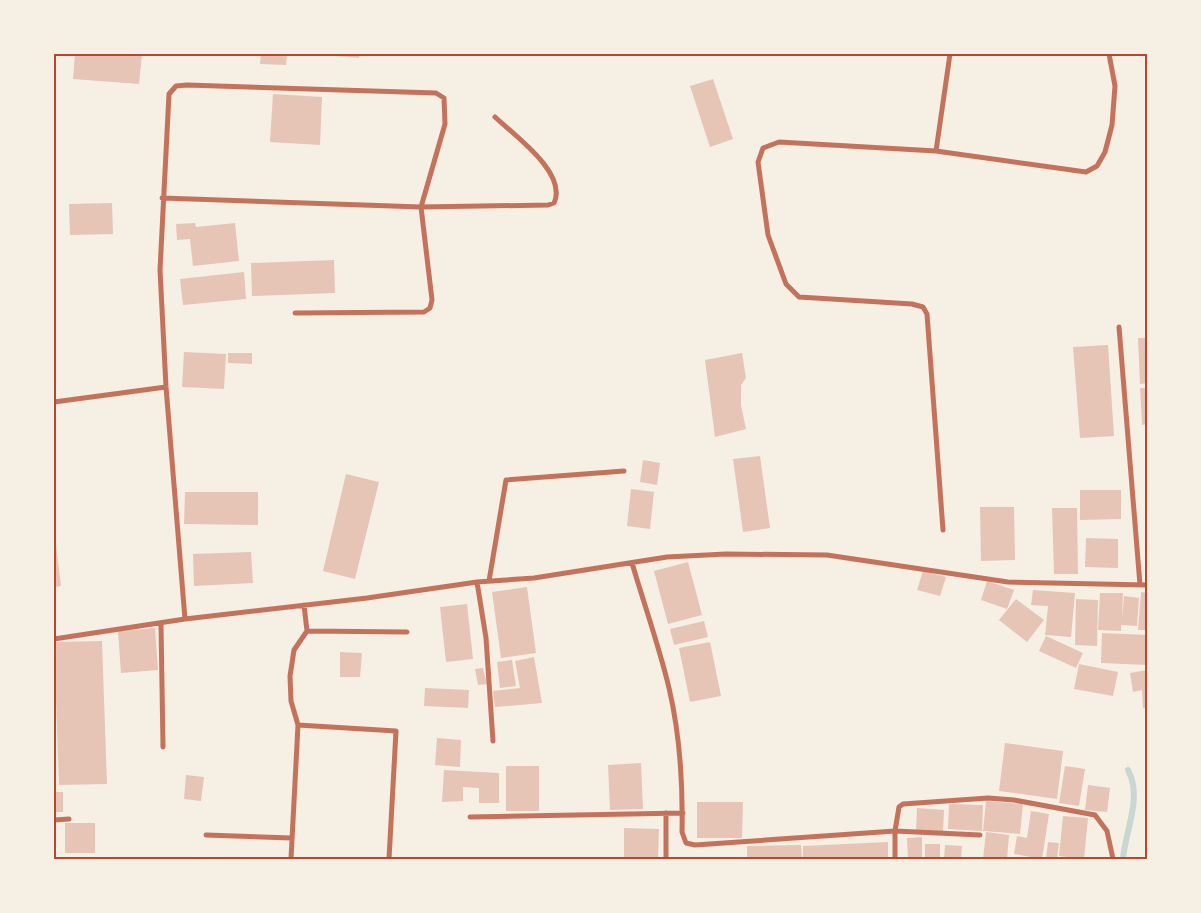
<svg xmlns="http://www.w3.org/2000/svg" width="1201" height="913" viewBox="0 0 1201 913" font-family="Mulish,sans-serif">
	<rect width="100%" height="100%" fill="#f6efe4"/>
	<g fill="none" stroke-linecap="round" stroke-linejoin="round">
		<path stroke="#c9d6d2" stroke-width="6" d="M1123,859C1125,831 1143,798 1128,770"/>
	</g>
	<path fill="#e6c5b7" d="M75,54H142L139,84L73,79Z
		M261,54H287L286,65L260,64Z
		M316,54H360L359,58Z
		M713,79L733,139L710,147L690,86Z
		M273,94L322,97L320,145L270,142Z
		M112,203L113,234L70,235L69,204Z
		M195,223L196,227L235,223L239,261L193,266L190,239L177,240L176,224Z
		M334,260L335,293L252,296L251,263Z
		M244,272L246,299L183,305L180,279Z
		M1138,338H1147V383L1140,384Z
		M1108,345L1114,436L1080,438L1073,347Z
		M184,352L226,354L224,389L182,387Z
		M228,353H252V364L228,363Z
		M742,353L746,378L741,385V405L746,429L715,437L705,360Z
		M1140,388H1147V424L1142,425Z
		M760,456L770,528L743,532L733,459Z
		M643,460L660,463L657,485L640,482Z
		M346,474L379,482L355,579L323,571Z
		M631,489L654,492L650,529L627,526Z
		M1080,490H1121V519L1080,520Z
		M185,492H258V525L184,524Z
		M980,507H1014L1015,560L981,561Z
		M1052,508H1077L1078,574H1054Z
		M54,528L61,586L54,587Z
		M1086,538L1118,539V568L1085,567Z
		M251,552L253,583L194,586L193,554Z
		M688,562L702,615L668,624L654,571Z
		M923,571L946,577L940,596L917,590Z
		M987,581L1014,590L1007,609L981,600Z
		M527,587L536,653L501,658L492,592Z
		M1033,590L1075,593L1071,637L1045,635L1048,606L1031,605Z
		M1141,592L1147,593V630H1138Z
		M1100,593H1123L1122,619L1124,596L1139,598L1137,626L1121,625V631L1098,630Z
		M1016,599L1044,620L1027,642L999,620Z
		M1076,599L1098,600L1097,646L1075,645Z
		M467,604L473,659L446,662L440,607Z
		M704,621L708,637L674,645L670,629Z
		M155,628L158,670L121,673L118,631Z
		M1102,633L1147,635V665L1101,663Z
		M1046,636L1083,653L1076,668L1039,651Z
		M102,641L107,784L59,785L54,642Z
		M710,642L721,696L690,702L679,648Z
		M340,652L362,653L360,677H340Z
		M534,657L542,703L495,707L493,691L520,688L515,661Z
		M512,660L516,686L500,688L497,662Z
		M1079,664L1118,672L1113,696L1074,689Z
		M483,668L487,684L478,685L475,669Z
		M1147,670V708H1143L1142,690L1133,692L1130,673Z
		M425,688L469,690L468,708L424,706Z
		M437,738L461,740L460,767L435,765Z
		M1005,743L1063,751L1057,799L999,791Z
		M641,763L643,809L610,810L608,765Z
		M506,766H539V811H506Z
		M1065,766L1085,769L1079,806L1059,803Z
		M444,770L499,773V803H479V788L463,787V801L442,802Z
		M186,775L204,777L201,801L184,799Z
		M1088,785L1110,788L1107,812L1085,810Z
		M54,792H63V812H54Z
		M986,801L1023,804L1020,834L983,831Z
		M697,802H743L742,838H697Z
		M949,804L983,805L982,831L948,829Z
		M917,808L944,810L943,832L916,831Z
		M1031,811L1049,814L1042,859L1014,854L1017,836L1027,838Z
		M1063,816L1088,818L1084,859L1059,856Z
		M65,823H95V853H65Z
		M624,828L659,829L658,859H624Z
		M986,832L1009,835L1007,859H983Z
		M922,837V859H908L907,838Z
		M888,842V859H803V846Z
		M1048,842L1059,843L1057,859H1046Z
		M925,844H940V859H925Z
		M801,845L802,859H747V846Z
		M945,845L962,846L961,859H944Z"/>
	<g fill="none" stroke-linecap="round" stroke-linejoin="round">
		<path stroke="#c5725c" stroke-width="5" d="M950,54L936,151L1086,172L1097,166L1105,152L1112,125L1115,86L1109,54
			M936,151L779,142L763,148L758,162L768,235L786,284L799,297L912,304L923,307L927,314L943,530
			M162,198L421,207L548,205L554,203C568,173 514,135 495,117
			M1119,327L1140,585
			M54,402L166,387
			M632,563C644,604 659,646 669,688C680,735 683,784 682,832L686,843L695,845L895,831V859
			M489,581L506,480L624,471
			M477,582L486,638L493,741
			M185,619L166,387L160,270L169,94L176,86L187,85L436,93L444,98L445,124L421,207L432,300L430,308L424,312L295,313
			M161,624L163,747
			M307,631L407,632
			M54,639L185,619L367,598L477,582L534,578L667,557L726,554L827,555L1008,582L1147,585
			M298,725L396,731L389,859
			M666,813V859
			M470,817L683,813
			M54,820L69,819
			M206,835L292,838
			M980,835L895,831L899,807L903,804L988,798L1014,800L1095,815L1107,831L1113,859
			M291,859L298,725L291,701L290,676L294,650L307,631L304,605"/>
	</g>
	<rect width="1201" height="913" fill="none" stroke="#f6efe4" stroke-width="110"/>
	<rect x="55" y="55" width="1091" height="803" fill="none" stroke="#b5482f" stroke-width="2"/>
</svg>
